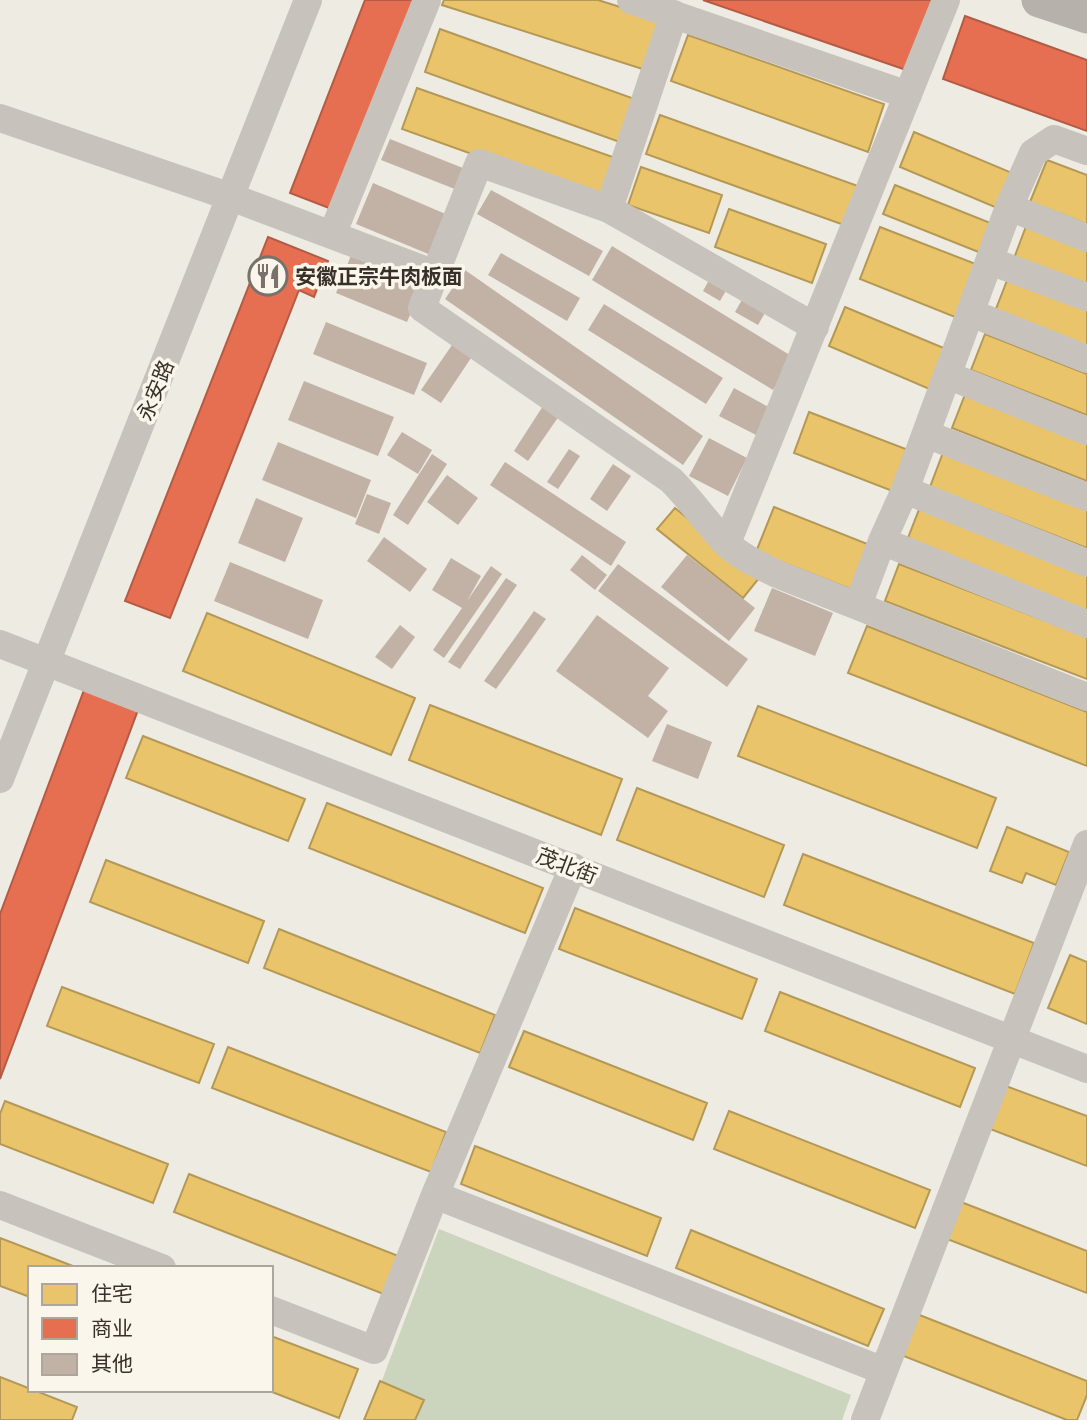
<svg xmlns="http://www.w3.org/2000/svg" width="1087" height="1420" viewBox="0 0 1087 1420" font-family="Quicksand,'Noto Sans SC',sans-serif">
	<rect width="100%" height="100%" fill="#eeebe3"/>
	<path fill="#cbd4bd" d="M439,1229L851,1395L842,1420H381L369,1415Z"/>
	<path fill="#e9c46a" stroke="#b49856" stroke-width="2" d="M444,0H598L671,23L655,73L442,5Z
		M440,29L643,102L628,145L425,72Z
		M688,35L884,104L868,152L671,81Z
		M417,88L627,162L612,204L402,129Z
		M660,115L858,186L844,225L646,154Z
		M914,132L1024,178L1009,213L900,167Z
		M1047,160L1087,175V224L1030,202Z
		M641,167L722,195L709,233L628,205Z
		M895,185L998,226L986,255L883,214Z
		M729,209L826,244L812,283L715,247Z
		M1028,221L1087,243V290L1013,261Z
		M880,227L986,268L965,321L860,279Z
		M1008,278L1087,308V350L994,314Z
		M845,307L951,351L934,391L829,346Z
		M985,334L1087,374V415L971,370Z
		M966,392L1087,439V481L952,428Z
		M809,412L911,451L895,492L794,453Z
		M944,450L1087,506V548L930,487Z
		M774,507L875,547L858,592L756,552Z
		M920,507L1087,572V614L906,543Z
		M675,508L760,577L743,598L657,529Z
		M899,564L1087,637V679L885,601Z
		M207,613L415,698L391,755L183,671Z
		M867,626L1087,712V766L848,673Z
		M430,705L622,779L601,835L409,760Z
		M758,706L996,798L977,848L738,756Z
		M143,736L305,799L288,841L126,778Z
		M637,788L784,845L764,897L617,840Z
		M327,803L543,888L525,933L309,848Z
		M1007,827L1069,852L1056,885L1026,873L1022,883L990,871Z
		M803,854L1034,943L1015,994L784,905Z
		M106,860L264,921L248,963L90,902Z
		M575,908L757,979L742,1019L559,949Z
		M279,929L495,1015L480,1053L264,968Z
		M1070,955L1087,962V1024L1048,1008Z
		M62,987L214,1044L199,1083L47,1026Z
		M780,992L975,1068L960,1107L765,1031Z
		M524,1031L707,1103L693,1140L509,1067Z
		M228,1047L446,1132L431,1172L212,1088Z
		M1006,1086L1087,1116V1166L990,1129Z
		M5,1101L168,1164L153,1203L0,1144V1114Z
		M729,1111L930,1190L915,1228L714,1149Z
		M475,1146L661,1218L647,1256L461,1184Z
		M189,1174L401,1257L386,1295L174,1212Z
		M961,1202L1087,1251V1293L947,1239Z
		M691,1230L884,1309L868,1346L676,1268Z
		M0,1238L78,1268H30V1297L0,1286Z
		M917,1314L1087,1381V1395L1077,1420H1067L901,1355Z
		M271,1336L358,1369L339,1418L267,1390H271Z
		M0,1377L77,1407L72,1420H0Z
		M380,1381L424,1400L415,1420H364Z"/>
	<path fill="#e76f51" stroke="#b25c45" stroke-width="2" d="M365,0H430L347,215L290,193Z
		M703,0H930L933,1L909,71Z
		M965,16L1087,60V131L943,79Z
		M268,237L328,261L314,297L299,290L170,618L125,601Z
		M84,690L138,710L0,1079V914Z"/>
	<path fill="#c1b2a5" d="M390,139L473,172L465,193L381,160Z
		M373,183L455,218L438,258L356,224Z
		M491,190L603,251L589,276L477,214Z
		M612,246L793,357L773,390L592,280Z
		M352,253L424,282L407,322L336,293Z
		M501,253L580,298L567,321L488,275Z
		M716,267L734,277L720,301L703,291Z
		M465,270L703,436L683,465L445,299Z
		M747,291L770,304L758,325L735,312Z
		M604,304L723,378L706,404L588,330Z
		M326,322L427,363L414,395L313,354Z
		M452,345L471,358L441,403L421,390Z
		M304,381L394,417L378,456L288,420Z
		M734,388L774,410L760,437L719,416Z
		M543,406L559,416L528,461L514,451Z
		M402,432L432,450L418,474L387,455Z
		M709,438L747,458L728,496L689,476Z
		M278,442L371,480L356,518L262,480Z
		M569,449L580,456L558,489L547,482Z
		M432,454L447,464L408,525L393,515Z
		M505,462L626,542L611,566L490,485Z
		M613,464L631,476L607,511L590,499Z
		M447,475L478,498L458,525L427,502Z
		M367,494L391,503L379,534L355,524Z
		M256,498L303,518L285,562L238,543Z
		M384,537L427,569L410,592L367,561Z
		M582,555L607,575L595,590L570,570Z
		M687,555L755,608L729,641L661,587Z
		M451,558L481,576L467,601L491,566L502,574L444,658L433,650L462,608L432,590Z
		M230,562L323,600L308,639L214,601Z
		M618,564L748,659L727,687L598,591Z
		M506,578L517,585L460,669L448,662Z
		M772,588L833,613L815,656L754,631Z
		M534,611L546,619L496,689L484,681Z
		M597,615L669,668L648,696L668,711L648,738L556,671Z
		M400,625L415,637L392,669L375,657Z
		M667,724L712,742L698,779L652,761Z"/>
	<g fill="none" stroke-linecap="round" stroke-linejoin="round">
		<path stroke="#c7c3bc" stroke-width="28" d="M631,0L908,95
			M674,14L609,209L815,327
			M0,118L231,197L435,274L422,308L671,480C690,499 706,522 725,542C739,556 759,565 777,574L1087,697
			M1009,207L1087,238
			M332,235L427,0
			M990,261L1087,297
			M435,274L479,163L609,209
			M971,313L1087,359
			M947,375L1087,431
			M926,434L1087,497
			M905,490L1087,563
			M882,541L1087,624
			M727,543L946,0
			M858,605L882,541L905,490L1009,207L1033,153L1054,139L1087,151
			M0,644L1087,1069
			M0,779L308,0
			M435,1195L884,1371
			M0,1205L162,1268
			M271,1310L374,1350L435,1195L573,867
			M865,1420L1087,844"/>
		<path stroke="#b6b1ab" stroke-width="35" d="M1039,0L1087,16"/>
	</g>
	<defs>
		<g id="restaurant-ring" transform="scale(2.0125)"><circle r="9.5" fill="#faf6eb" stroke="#78726a" stroke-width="1.5"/><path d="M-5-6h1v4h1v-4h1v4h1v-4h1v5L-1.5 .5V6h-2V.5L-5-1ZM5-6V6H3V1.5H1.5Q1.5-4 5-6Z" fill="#78726a"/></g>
	</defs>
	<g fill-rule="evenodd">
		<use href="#restaurant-ring" x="268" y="276"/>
	</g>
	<g text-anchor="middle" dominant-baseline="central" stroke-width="7" stroke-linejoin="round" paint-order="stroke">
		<g font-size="21" font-weight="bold" fill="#383129" stroke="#faf6eb" text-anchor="start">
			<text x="295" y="276">安徽正宗牛肉板面</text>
		</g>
		<g font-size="21" fill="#383129" stroke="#faf6eb">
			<text transform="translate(155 390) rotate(-68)">永安路</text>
			<text transform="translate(567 865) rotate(21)">茂北街</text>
		</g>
	</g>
	<rect x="28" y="1266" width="245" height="126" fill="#faf6eb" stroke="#aca79d" stroke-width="2"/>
	<rect x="42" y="1284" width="35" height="21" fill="#e9c46a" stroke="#aca79d" stroke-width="2"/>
	<text x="91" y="1301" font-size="21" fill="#383129">住宅</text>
	<rect x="42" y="1318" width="35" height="21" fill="#e76f51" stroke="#aca79d" stroke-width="2"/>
	<text x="91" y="1336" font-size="21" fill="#383129">商业</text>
	<rect x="42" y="1354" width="35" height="21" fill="#c1b2a5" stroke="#aca79d" stroke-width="2"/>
	<text x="91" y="1371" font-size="21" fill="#383129">其他</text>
</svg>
